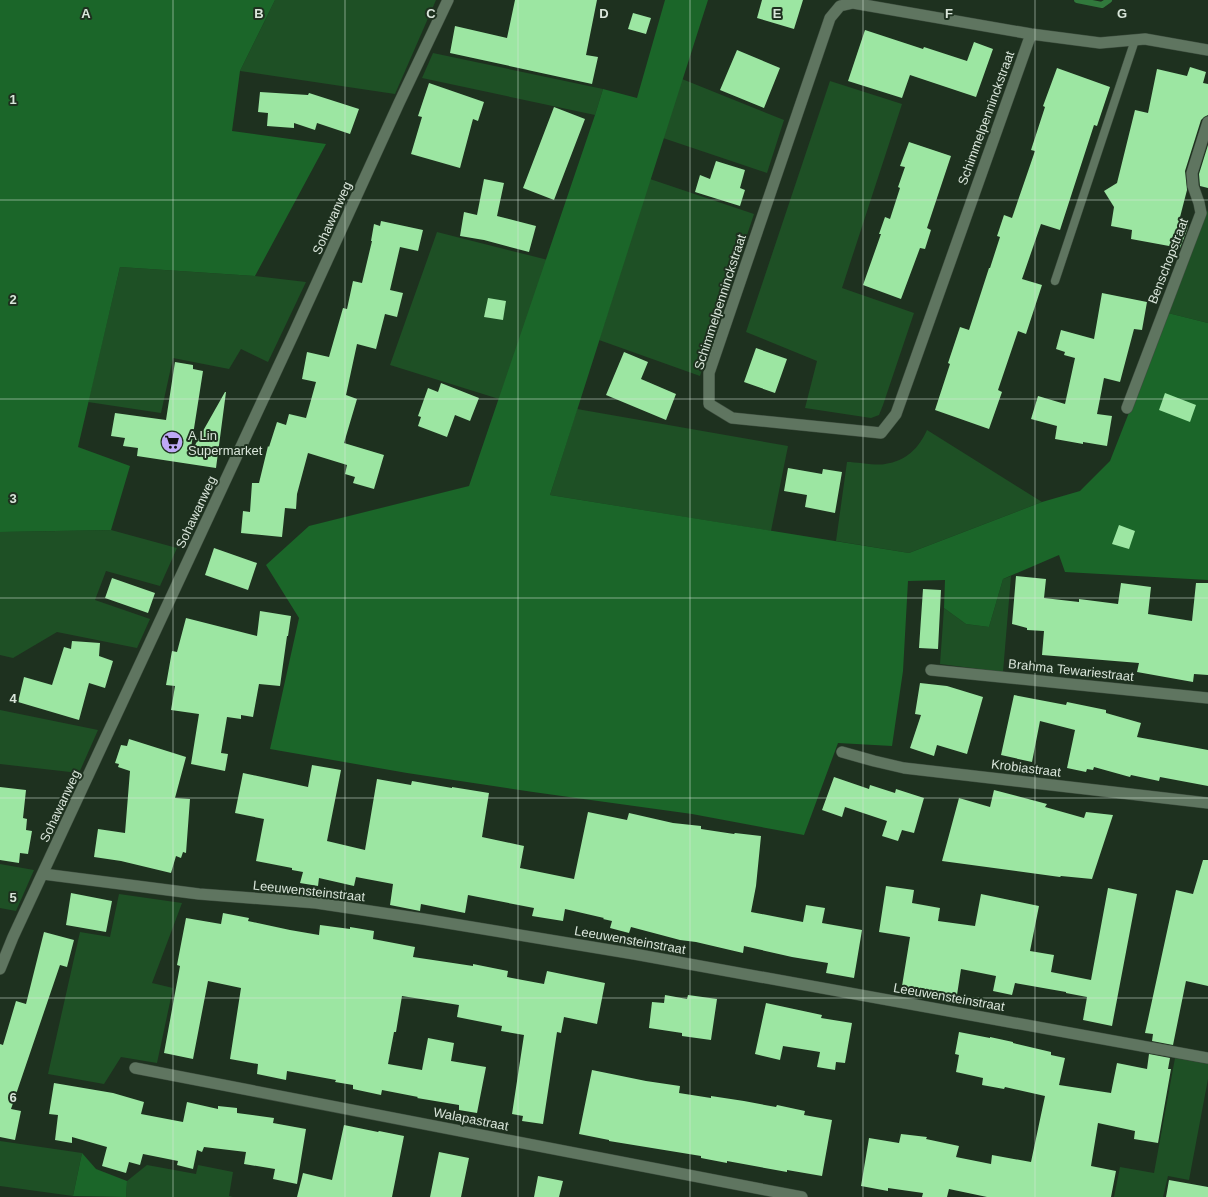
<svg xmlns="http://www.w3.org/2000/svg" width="1208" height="1197" viewBox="0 0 1208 1197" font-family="Helvetica,sans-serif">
	<rect width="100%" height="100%" fill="#1e311f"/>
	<path fill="#1e5025" d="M275,0H436L395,94L240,71Z
		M433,53L603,89L595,115L422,78Z
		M682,79L784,120L767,173L663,138Z
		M830,81L902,104L842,288L914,313L883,405L879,415L871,418L805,408L817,361L746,332Z
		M650,179L754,214L700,376L599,340Z
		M1208,210V323L1168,313Z
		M437,232L548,260L499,399L390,365Z
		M120,267L255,276L306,282L268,362L241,349L229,369L173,358L161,413L88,402Z
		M577,409L788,446L771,531L550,495Z
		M927,430L1042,502L909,553L836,541L847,462C857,462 877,466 885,464C906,461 919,448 927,430Z
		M111,530L177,548L160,586L106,571L95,600L150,619L137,648L57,632L13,658L0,655V532Z
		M1011,576L1003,672L940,664L944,608L966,624L989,627L1003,579Z
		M0,710L98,730L79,773L0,764Z
		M0,864L34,870L16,911L0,908Z
		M119,894L182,903L152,983L173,988L157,1063L121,1057L104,1084L48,1074L80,932L110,937Z
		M1175,1058L1208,1064V1079L1189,1180L1168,1176L1163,1197H1114L1120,1167L1154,1173Z
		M0,1141L82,1153L73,1196L0,1186Z
		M147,1165L196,1174L198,1165L233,1172L229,1196L233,1197H126L127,1181Z"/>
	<path fill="#1b6629" d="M0,0H275L240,71L232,131L326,144L255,276L120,267L78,447L130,466L111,530L0,532Z
		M665,0H708L550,495L909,553L1042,502L1080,491L1110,461L1168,313L1208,323V580L1065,572L1059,555L1003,579L989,627L966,624L944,608L945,580L908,581L903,671L892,746L838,743L804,835L692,814L533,792L407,773L270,749L299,618L266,565L309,526L469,486L595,115L603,89L637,98Z
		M82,1153L96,1169L127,1181L126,1197L73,1196Z"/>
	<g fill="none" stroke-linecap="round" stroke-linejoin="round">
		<path stroke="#31793c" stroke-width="6" d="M1077,0L1102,5L1109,0"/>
	</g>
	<path fill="#9ce6a2" d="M515,0H597L586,55L598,57L592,84L450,53L455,26L507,38Z
		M762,0H803L794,29L757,18Z
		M633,13L651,18L646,34L628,29Z
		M865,30L923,49L924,47L967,61L974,42L993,49L976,97L910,75L902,98L848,81Z
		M737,50L780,68L764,108L720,90Z
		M1190,67L1206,72L1203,83L1208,84V115L1204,117L1201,120L1185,171L1187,190L1179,221L1189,222L1187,230L1180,248L1131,239L1132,230L1111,226L1114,207L1104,191L1117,183L1135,110L1148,113L1157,69L1187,76Z
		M1057,68L1110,87L1097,126L1094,125L1060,230L1041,224L1022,279L1042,285L1026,334L1018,331L998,390L1002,392L989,429L935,410L950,364L948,363L960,327L969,330L989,268H990L1000,237L997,236L1004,215L1012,218L1035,151L1031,150L1045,107L1043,106Z
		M429,83L484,102L478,121L473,119L460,168L411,154L422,117L418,116Z
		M260,92L308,95L309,93L359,109L350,134L317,123L315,130L294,123V128L267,126L268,113L258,112Z
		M554,107L585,119L554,200L523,188Z
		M909,142L951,156L927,228L931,230L925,249L920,248L901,299L863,285L881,234H879L885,217L890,219L900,188L898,187L905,167L900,166Z
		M1208,145V188L1200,186L1199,174Z
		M716,161L745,170L740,188L745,190L740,206L695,192L700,175L710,179Z
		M484,179L504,183L497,216L536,226L529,252L484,240L460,236L464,212L477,215Z
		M381,221L423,230L418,251L400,247L390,290L403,293L397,317L385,314L376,349L357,344L346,395L357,399L344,443L384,455L374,489L353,483L355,477L345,474L347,465L308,453L297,494L296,509L285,508L282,537L241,533L243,511L250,512L252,483H259L268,446L269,447L277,422L286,425L289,414L306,418L316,382L302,379L307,352L329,357L343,308L347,309L353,281L362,283L372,241H371L374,224L380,226Z
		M1102,293L1147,302L1142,330L1134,329L1120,382L1104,378L1097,414L1112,416L1107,446L1083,442V444L1055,439L1057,426L1031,419L1038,396L1065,404L1075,358L1064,355L1065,352L1056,349L1061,330L1094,339Z
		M488,298L506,301L503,320L484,317Z
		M756,348L787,359L775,393L744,382Z
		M624,352L648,362L641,379L676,394L666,420L606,395Z
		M175,362L193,365V369L203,371L190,454L225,392H226L216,468L137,456L138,448L123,446L125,438L111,436L115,413L166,420Z
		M441,383L479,398L470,421L455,415L447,437L418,426L421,417L418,416L428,388L438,392Z
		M1165,393L1196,405L1190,422L1159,410Z
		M788,468L822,474L823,469L842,472L835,513L805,507L807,495L784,491Z
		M1119,525L1135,531L1129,549L1112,544Z
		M214,548L257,563L248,590L205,575Z
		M1016,576L1046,579L1044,598L1079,602V599L1118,604L1121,583L1151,587L1148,614L1192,621L1196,583H1208V675L1194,674L1193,682L1137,672L1139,663L1042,655L1044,631L1027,630V628L1012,624Z
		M112,578L155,593L148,613L105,598Z
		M923,589L941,590L938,649L919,648Z
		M260,611L291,616L288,636H287L280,686L259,684L253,717L241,715V719L227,717L221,753L228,754L225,771L191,764L199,714L171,710L175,686L166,685L172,651L177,652L186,618L257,636Z
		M72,641L100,643L99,656L113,661L105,688L89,683L79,720L18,702L24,677L52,685L64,647L71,649Z
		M920,683L947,686L983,697L967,754L937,745L934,756L910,748L921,715L915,714Z
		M1014,695L1066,705L1067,702L1106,710V713L1141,723L1137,737L1208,750V786L1160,777L1159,781L1131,775L1130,777L1094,767L1093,770L1087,769L1086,772L1067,768L1075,730L1040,721L1032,762L1001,755Z
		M129,739L186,757L175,798L190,799L186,853L183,852L181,858L176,856L171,873L121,861L94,857L98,829L125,833L130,771L118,767L119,764L115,763L121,745L127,746Z
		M312,765L341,770L327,841L365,850L377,779L411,785L412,781L452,788V787L489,793L482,837L524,846L520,868L574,879L588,812L627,820L629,813L673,823L701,826V829L734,834L735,833L761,836L756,886L751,912L803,922L806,905L825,908L822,923L862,930L854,978L826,973L828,963L792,957L744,946L743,953L696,942L680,940L631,927L629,933L610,928L612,921L603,919L604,918L565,909L563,921L532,916L534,908L468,895L465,913L421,904L420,911L390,905L393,884L356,877L354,886L319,878L318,886L300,883L303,872L292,870V868L256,861L264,819L235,813L243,773L308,787Z
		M834,777L869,789L870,785L895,793L896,789L924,798L914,833L902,830L898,841L882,836L887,821L845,807L842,817L822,810Z
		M0,787L26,790L23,818L27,819L26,830L32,831L28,854L20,853L19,863L0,860Z
		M994,790L1047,804L1045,807L1084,818L1086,812L1113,815L1092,879L1061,876L1060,877L942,861L959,798L990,807Z
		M1203,860H1208V986L1186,981L1173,1045L1152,1041L1153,1034L1145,1033L1176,890L1193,894Z
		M886,886L914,890L912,903L940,908L938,921L975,926L981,894L1039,906L1030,951L1054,955L1051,972L1091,980L1108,888L1137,894L1112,1026L1083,1020L1087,997L1066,993V992L1015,983L1012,995L993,991L996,976L961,969L957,995L902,986L910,937L879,932Z
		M71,893L112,901L106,932L66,925Z
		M223,913L249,918L248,921L290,930L319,935L320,925L350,929V927L374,931L373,939L415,947L413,957L473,966V964L508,971L507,977L544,984L547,971L605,983L597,1024L564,1017L561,1033L557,1032L543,1124L522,1121L523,1116L512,1114L524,1035L501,1031L502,1026L457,1017L459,1005L402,996L396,1032H394L388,1064L422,1070L428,1038L454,1043L451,1061L486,1067L477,1113L459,1110V1105L417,1098L418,1097L382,1090L381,1095L353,1089V1085L335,1082L336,1080L287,1071L286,1080L257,1074L258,1064L230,1059L241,988L208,981L193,1059L164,1053L180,966L177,965L186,918L221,924Z
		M44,932L74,940L67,967L60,965L11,1109L21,1111L15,1140L0,1137V1044L3,1045L16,1001L26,1004Z
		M665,995L687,999L688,995L717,999L711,1040L682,1036V1033L649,1028L652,1002L664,1003Z
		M766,1003L822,1015L821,1018L852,1023L845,1063L836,1062L835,1070L817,1067L820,1052L783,1046L780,1060L755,1054Z
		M959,1032L990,1038V1037L1013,1042V1043L1051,1052V1055L1065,1058L1059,1085L1111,1093L1117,1063L1147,1069L1149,1054L1170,1058L1168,1069H1171L1158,1143L1134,1139L1135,1131L1098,1123L1091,1166L1116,1171L1111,1197H987L949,1189L947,1197H922L923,1193L888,1188V1191L861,1186L869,1138L899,1143L901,1134L927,1137L926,1139L959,1146L956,1157L991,1164L992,1155L1031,1162L1045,1096L1005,1087L1004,1089L982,1085L983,1078L956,1072L959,1055L955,1054Z
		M592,1070L646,1081L680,1086L679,1093L711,1098V1096L744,1101L776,1107L777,1105L805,1111L804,1115L832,1120L822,1176L787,1170V1172L727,1161V1163L701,1158V1156L609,1141V1140L579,1134Z
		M54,1083L113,1093L144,1102L141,1114L183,1122L187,1102L218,1109V1106L237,1108V1113L274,1118L273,1123L306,1129L297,1184L273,1179L275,1169L244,1164L246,1152L204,1147L202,1152L197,1150L193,1169L177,1165L178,1161L143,1154L140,1165L129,1162L126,1173L102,1166L107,1147L72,1137V1143L55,1140L58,1115L49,1114Z
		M344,1125L378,1132L379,1131L404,1136L392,1197H297L303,1173L332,1180Z
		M439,1152L469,1158L461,1197H430Z
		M538,1176L563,1181L559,1197H534Z
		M1169,1180L1208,1187V1197H1166Z"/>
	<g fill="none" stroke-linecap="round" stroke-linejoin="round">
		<g stroke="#3e4e3f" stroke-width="9">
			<path id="service" d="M1055,281L1135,40"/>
		</g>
		<g stroke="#3e4e3f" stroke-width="12">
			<path id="minor" d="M1031,34L896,414L881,433L732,418L709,404V373L830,18L840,6L853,3L1031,34L1100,43L1145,39L1208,50
				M1127,408L1201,213L1199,203L1193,186L1192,173L1208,122
				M931,670L1208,698
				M842,752L874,761L904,768L1208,803
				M43,874L199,894L316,903L423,919L634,954L1208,1058
				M0,969L13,937L293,335L399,103L448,0
				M135,1068L802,1197"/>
		</g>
		<use href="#service" stroke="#5f7560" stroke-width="8"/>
		<use href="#minor" stroke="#5f7560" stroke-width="11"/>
	</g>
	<path fill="none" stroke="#d9e5da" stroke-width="1" stroke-opacity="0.55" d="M173,0V1197M345,0V1197M518,0V1197M690,0V1197M863,0V1197M1035,0V1197M0,200H1208M0,399H1208M0,598H1208M0,798H1208M0,998H1208"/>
	<defs>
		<g id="supermarket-disc" transform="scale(1.15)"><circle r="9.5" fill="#bea9f5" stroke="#1e311f"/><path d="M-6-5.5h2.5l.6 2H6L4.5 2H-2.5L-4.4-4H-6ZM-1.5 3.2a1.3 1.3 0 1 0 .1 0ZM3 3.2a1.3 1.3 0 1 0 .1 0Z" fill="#111"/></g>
	</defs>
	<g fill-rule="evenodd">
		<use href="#supermarket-disc" x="172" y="442"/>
	</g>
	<g text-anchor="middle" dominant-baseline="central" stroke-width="4" stroke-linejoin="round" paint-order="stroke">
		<g font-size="13" fill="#d9e5da" stroke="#1e311f">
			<text transform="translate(986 118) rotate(-70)">Schimmelpenninckstraat</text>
			<text transform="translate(332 218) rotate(-66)">Sohawanweg</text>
			<text transform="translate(1168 261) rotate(-69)">Benschopstraat</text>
			<text transform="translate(720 302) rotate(-72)">Schimmelpenninckstraat</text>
			<text transform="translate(196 512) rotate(-65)">Sohawanweg</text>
			<text transform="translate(1071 670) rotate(6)">Brahma Tewariestraat</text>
			<text transform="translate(1026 768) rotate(7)">Krobiastraat</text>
			<text transform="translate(60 806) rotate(-65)">Sohawanweg</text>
			<text transform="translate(309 891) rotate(6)">Leeuwensteinstraat</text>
			<text transform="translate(630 940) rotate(10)">Leeuwensteinstraat</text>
			<text transform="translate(949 997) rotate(10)">Leeuwensteinstraat</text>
			<text transform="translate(471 1119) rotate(11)">Walapastraat</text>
		</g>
		<g font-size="13" fill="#d9e5da" stroke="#1e311f" text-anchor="start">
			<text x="188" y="435">A Lin<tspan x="188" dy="15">Supermarket</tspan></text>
		</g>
	</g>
	<g font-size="13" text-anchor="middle" font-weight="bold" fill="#d9e5da" stroke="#1e311f" stroke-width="4" stroke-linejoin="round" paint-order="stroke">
		<text x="86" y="18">A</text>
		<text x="259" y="18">B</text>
		<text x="431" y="18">C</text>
		<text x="604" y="18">D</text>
		<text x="777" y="18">E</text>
		<text x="949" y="18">F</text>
		<text x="1122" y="18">G</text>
		<text x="13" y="104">1</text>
		<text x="13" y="304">2</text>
		<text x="13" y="503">3</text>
		<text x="13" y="703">4</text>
		<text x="13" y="902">5</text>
		<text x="13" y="1102">6</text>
	</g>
</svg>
